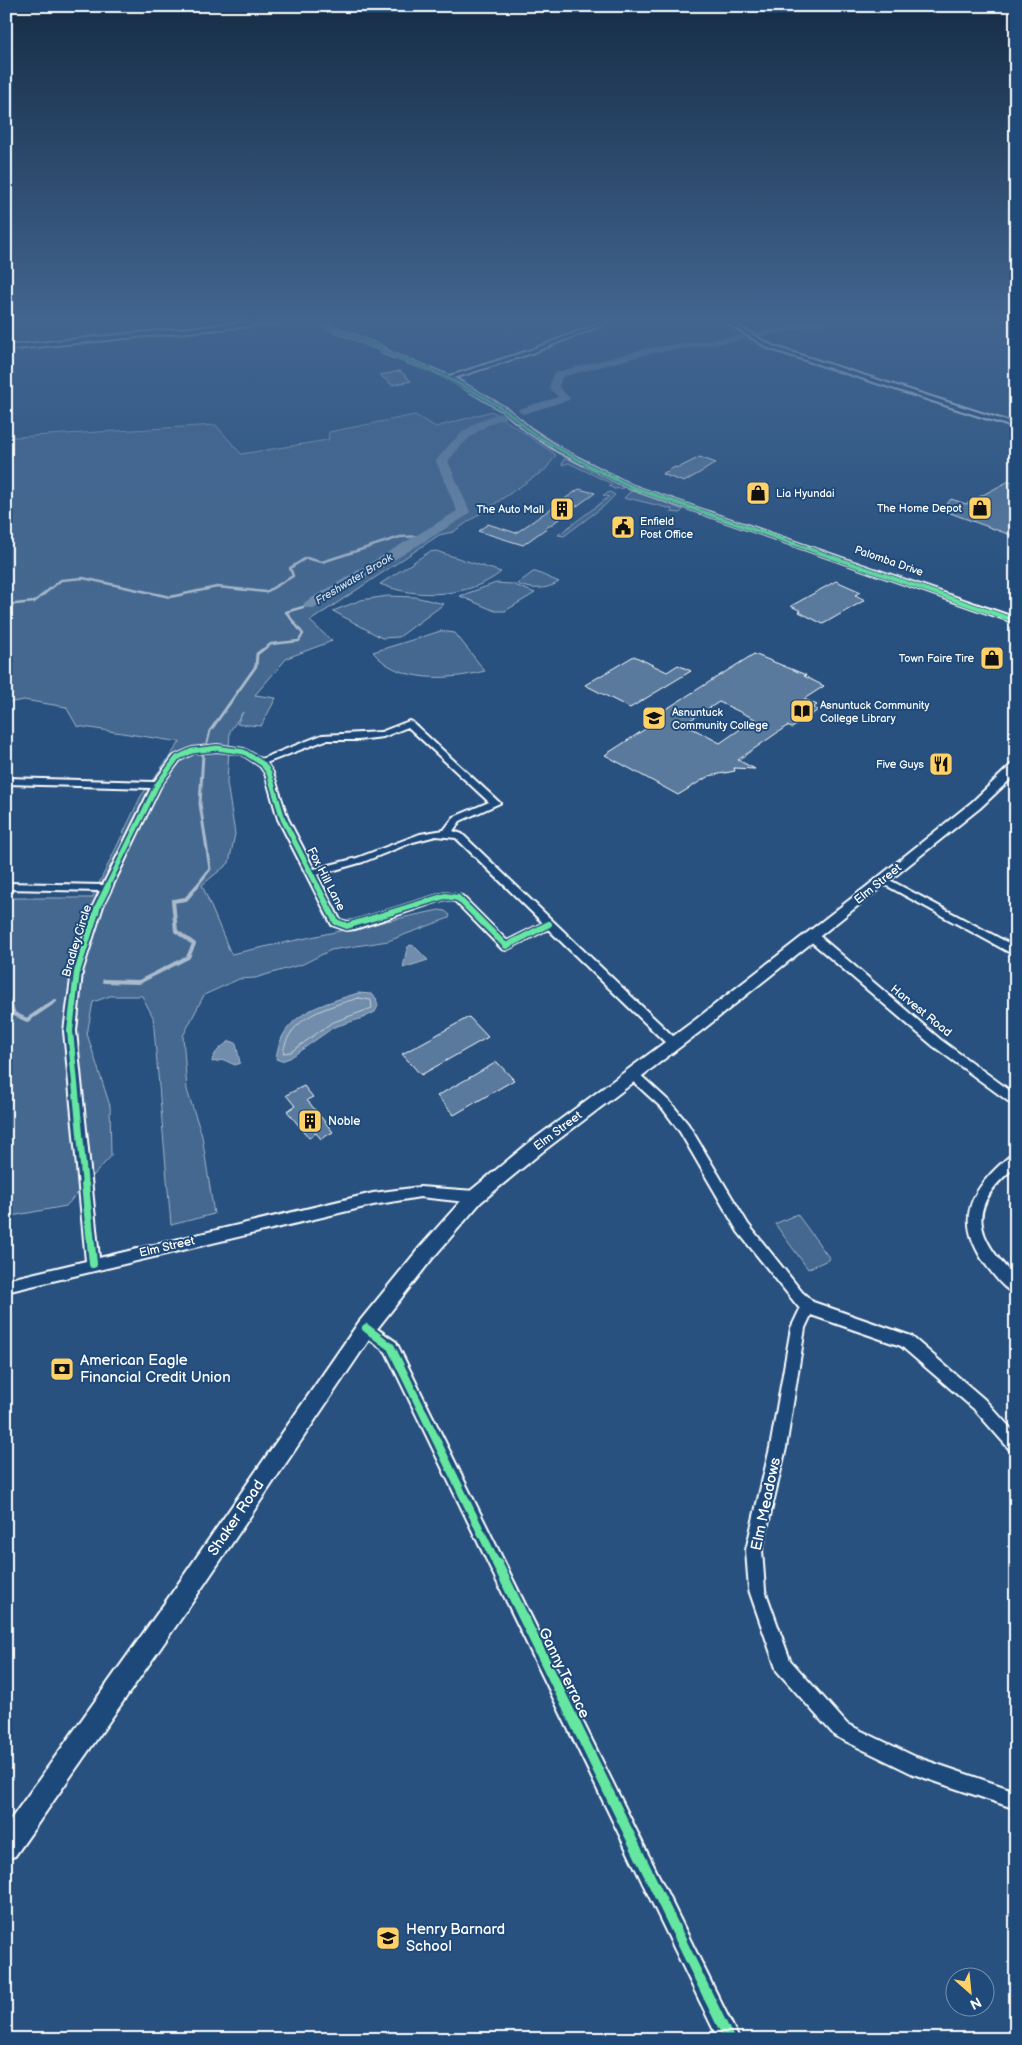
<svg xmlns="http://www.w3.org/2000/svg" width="1022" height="2045" viewBox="0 0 1022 2045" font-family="'Balsamiq Sans',sans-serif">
	<rect width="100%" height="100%" fill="#28517f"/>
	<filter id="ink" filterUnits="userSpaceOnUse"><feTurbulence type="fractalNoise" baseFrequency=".02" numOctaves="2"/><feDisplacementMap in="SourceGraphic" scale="10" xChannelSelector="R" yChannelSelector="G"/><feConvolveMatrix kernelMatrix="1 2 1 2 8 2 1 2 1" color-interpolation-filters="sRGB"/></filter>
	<g filter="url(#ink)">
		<path fill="#446890" stroke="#a2b4c8" d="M492,411L556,455L546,469L453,532L439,535L310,621L332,641L287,658L255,695L276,698L261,726L237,724L243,712L230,731L227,783L235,834L229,863L202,885L231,954L439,910L445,911L450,915L449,918L388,941L331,950L303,964L255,978L239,979L204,995L183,1036L187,1090L202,1136L214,1214L171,1225L153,1017L142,996H110L93,1002L87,1034L110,1106L111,1156L66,1206L6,1217V898H92L141,796L180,742L77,726L66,707L24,700L6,703V436L15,437L216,425L241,454L328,440L329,432L415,415L436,427Z
			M564,459H570L622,485L623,488L614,489L609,486L612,484L569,463L562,465Z
			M631,491H637L683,510L680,513L671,512L672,509L632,499L630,500L624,498Z
			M610,492L615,495L604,506L564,536L558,535L609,497L603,495Z
			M436,551L501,572C469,598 416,599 380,584L429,552Z
			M533,572H536L559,582C546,590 532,590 517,584Z
			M496,583L512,584L535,593L505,611H495L460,596Z
			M388,596L415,597L444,604L399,637L382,638L333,611L361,600Z
			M441,631L455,633L485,671C450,680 399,684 373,652Z
			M797,1214L830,1259L808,1269L775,1224Z"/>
		<path fill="#718dab" stroke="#aabbcd" d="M410,945L414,946L428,960L403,968L407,948Z
			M358,993L371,994L376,998L378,1006L375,1012L363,1018L334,1027L290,1058L281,1061L276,1059C281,1013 321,1005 358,993Z
			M230,1041L236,1043L240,1063L235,1065L224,1060L212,1062C212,1054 223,1045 230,1041Z"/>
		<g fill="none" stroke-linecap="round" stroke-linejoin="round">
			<path stroke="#c6d1dd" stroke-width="1" d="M359,998L371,1000L372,1008L331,1023L291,1052L283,1053C289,1016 328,1007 359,998Z"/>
			<path stroke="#aabbcd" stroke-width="2.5" d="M6,605L34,602L61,580L83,578L170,597L217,587L266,592L293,576L290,568L306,558L322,562L400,537L427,536
				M261,651L271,644L299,641L303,634L286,612L310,605"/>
			<path stroke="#aabbcd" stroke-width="3" d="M207,743L210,731L256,666L257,654L262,650
				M196,887L210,869L200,804L203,754"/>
			<path stroke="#aabbcd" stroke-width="4" d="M104,981L139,982L188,957L194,944L176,931L173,901L186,899L197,886
				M6,993L14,1014L27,1020L55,1001"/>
			<path fill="#718dab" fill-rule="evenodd" d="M821,319H840L835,322L762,337L757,334L762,331Z
				M742,335L745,336V340L648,354L562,377L559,387L570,398L569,400L523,414L518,411L519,409L558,397L549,388L553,373L648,348Z
				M501,413L506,416L505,418C480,426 464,441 448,461L470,512L468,515L315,608H305L303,605L305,602L457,511L436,461C453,438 473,420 501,413Z"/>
		</g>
		<path fill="#5a7a9d" stroke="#fff" fill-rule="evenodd" d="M400,371L411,381L392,385L380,375Z
			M700,457L716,463L684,482L662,474L675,467L678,468Z
			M1009,481L1016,483V537L942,510L951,499L966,504Z
			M579,489L595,493L523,545L478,531L488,524L516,533Z
			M836,581L861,592L855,595L865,600L823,624L799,612L801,611L791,606Z
			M754,654L806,675L804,676L824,686L804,699L817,705L813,708L818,710L792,728L787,726L738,760L755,769L734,768L735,771L709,776L678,795L605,755L653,724L647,721ZM719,702L755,719L720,743L684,724Z
			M634,656L667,672L678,665L691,671L630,708L585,685Z
			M469,1017L488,1037L421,1075L402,1054Z
			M497,1062L514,1080L454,1115L437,1096Z
			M304,1086L313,1097L307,1100L333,1132L321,1139L316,1133L309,1138L287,1111L295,1106L286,1095Z"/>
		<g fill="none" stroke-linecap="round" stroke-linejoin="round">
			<g stroke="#fff" stroke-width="4">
				<path id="minor" d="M316,319H321L330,325L385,348L387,351L450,376L528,351L611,319H617L532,353L454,378L507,409L531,429L561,449L633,486L1016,618V623L629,488L557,451L527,431L503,411L456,383L432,371L383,353L381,350L326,327Z
					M721,319H726L772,346L1016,424V428L768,348Z
					M409,721L412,722L500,803L460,821L453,831L462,834L678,1041L680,1044L678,1047H670L548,929L506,950L502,949L455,901L445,899L355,929L347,930L332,925L278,819L265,773L260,766L242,754L217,751L194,753L180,760L161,785L103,906L82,972L76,1031L99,1258L373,1193L420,1187L475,1191L480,1193L481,1197L480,1201L475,1203L420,1197L373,1205L6,1292V1280L86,1261L64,1031L72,972L93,906L100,891L6,889V883L103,885L151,788L6,784V778L154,782L174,756L192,748L217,745L244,749L261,759L322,735L381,732ZM408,727L489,802L454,817L444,830L420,834L357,858L314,869L288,819L273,773L266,763L326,740H358L383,737ZM436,836L456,838L543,923L507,941L462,896L445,893L354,921L348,922L340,920L317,875L363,862L413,842Z
					M884,877L1016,947V956L880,882L879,880L880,878Z
					M812,932L816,933L941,1040L1016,1095V1107L933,1046L808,939L807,936L808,933Z
					M632,1069L636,1071L671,1103L688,1124L748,1224L802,1292L813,1302L911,1336L984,1399L1016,1434V1453L1011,1451L974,1409L901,1346L811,1315L805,1328L786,1448L762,1550L765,1590L790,1660L847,1724L916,1757L1016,1791V1809L913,1774L835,1736L777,1671L749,1590L746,1550L770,1448L791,1328L800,1309L738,1232L680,1132L663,1109L628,1077L626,1074L628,1071Z
					M1016,1153V1166C966,1207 974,1235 1016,1278V1294C1004,1290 993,1274 986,1265C952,1217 972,1188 1012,1154Z
					M366,1321L396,1342L739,2039H718L386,1352L361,1333L359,1328L361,1323Z"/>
			</g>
			<g stroke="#fff" stroke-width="4">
				<path id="major" d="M279,319H302L299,321L6,350V346Z
					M1016,763V774L980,808L705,1028L542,1152L481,1202L432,1259L373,1334L185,1613L15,1856L6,1859V1826L169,1597L359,1322L420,1247L469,1192L530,1142L695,1020L866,887L972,802L1012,764Z"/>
			</g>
			<use href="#minor" fill="#1f4a7a" fill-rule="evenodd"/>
			<use href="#major" fill="#1f4a7a" fill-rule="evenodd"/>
			<g stroke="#1f4a7a" stroke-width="4.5">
				<path id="cycleway-far5" d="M318,319L328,326L383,349L385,352C428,368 464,384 503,409C513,415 521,424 530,431C549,444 569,455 590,466"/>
			</g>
			<g stroke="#1f4a7a" stroke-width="5.5">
				<path id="cycleway-far4" d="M587,465L631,487L1016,621"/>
			</g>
			<g stroke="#1f4a7a" stroke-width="8">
				<path id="cycleway-far3" d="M107,887L157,785L177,758L192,751L217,748L244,752L263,764L269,773L283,819L318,887"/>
			</g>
			<g stroke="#1f4a7a" stroke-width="9">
				<path id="cycleway-far2" d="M317,886L336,922L347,926L445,896L458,898L506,946L549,924
					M85,1186L70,1031L77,972L98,906L108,886"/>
			</g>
			<g stroke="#1f4a7a" stroke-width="11">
				<path id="cycleway-far1" d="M85,1184L93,1264
					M366,1328L391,1347L497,1565"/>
			</g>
			<g stroke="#1f4a7a" stroke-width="13">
				<path id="cycleway" d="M497,1563L729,2039"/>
			</g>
			<use href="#cycleway-far5" stroke="#66e7a1" stroke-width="3"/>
			<use href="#cycleway-far4" stroke="#66e7a1" stroke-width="4"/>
			<use href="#cycleway-far3" stroke="#66e7a1" stroke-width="5"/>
			<use href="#cycleway-far2" stroke="#66e7a1" stroke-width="6"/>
			<use href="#cycleway-far1" stroke="#66e7a1" stroke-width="8"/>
			<use href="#cycleway" stroke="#66e7a1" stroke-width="10"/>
		</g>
	</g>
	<linearGradient id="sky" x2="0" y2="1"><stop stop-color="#162d46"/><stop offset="0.53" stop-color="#426590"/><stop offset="1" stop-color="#426590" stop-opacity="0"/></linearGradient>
	<rect width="1022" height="605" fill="url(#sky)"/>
	<defs>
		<g id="shop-square" transform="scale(1.25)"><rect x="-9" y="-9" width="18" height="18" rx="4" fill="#ffd166" stroke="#1f4a7a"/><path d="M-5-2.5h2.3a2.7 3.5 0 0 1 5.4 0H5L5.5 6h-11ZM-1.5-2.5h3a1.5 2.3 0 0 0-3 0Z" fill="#111"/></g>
		<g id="building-square" transform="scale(1.25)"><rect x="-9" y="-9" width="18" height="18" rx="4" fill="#ffd166" stroke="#1f4a7a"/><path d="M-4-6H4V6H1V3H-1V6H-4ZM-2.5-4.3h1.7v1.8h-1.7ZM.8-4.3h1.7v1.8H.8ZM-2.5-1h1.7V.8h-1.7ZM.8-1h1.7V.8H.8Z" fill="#111"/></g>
		<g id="civic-square" transform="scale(1.25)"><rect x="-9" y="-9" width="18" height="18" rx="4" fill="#ffd166" stroke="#1f4a7a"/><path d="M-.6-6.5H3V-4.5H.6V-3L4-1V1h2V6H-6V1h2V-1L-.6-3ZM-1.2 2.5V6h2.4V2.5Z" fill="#111"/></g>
		<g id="library-square" transform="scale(1.25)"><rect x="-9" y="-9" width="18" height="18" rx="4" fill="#ffd166" stroke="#1f4a7a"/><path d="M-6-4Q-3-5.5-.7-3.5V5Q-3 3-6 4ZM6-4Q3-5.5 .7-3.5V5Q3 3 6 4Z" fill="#111"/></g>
		<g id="university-square" transform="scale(1.25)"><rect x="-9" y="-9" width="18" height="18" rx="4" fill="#ffd166" stroke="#1f4a7a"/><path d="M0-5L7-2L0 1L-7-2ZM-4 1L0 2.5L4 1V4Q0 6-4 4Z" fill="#111"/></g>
		<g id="restaurant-square" transform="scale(1.25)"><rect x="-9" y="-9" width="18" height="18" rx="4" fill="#ffd166" stroke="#1f4a7a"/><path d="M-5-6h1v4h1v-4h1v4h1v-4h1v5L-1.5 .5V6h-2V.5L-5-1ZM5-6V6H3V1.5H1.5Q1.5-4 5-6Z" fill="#111"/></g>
		<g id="bank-square" transform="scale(1.25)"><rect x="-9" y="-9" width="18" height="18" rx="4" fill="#ffd166" stroke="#1f4a7a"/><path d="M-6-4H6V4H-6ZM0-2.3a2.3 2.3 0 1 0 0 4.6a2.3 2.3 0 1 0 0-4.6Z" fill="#111"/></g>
		<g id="school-square" transform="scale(1.25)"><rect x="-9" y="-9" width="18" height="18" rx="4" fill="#ffd166" stroke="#1f4a7a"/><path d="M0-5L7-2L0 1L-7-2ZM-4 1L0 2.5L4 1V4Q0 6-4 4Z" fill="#111"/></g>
	</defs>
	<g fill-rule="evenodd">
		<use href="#shop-square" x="758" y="493"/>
		<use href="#shop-square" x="980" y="508"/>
		<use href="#building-square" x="562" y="509"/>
		<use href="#civic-square" x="623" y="527"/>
		<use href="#shop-square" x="992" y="658"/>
		<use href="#library-square" x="802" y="711"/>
		<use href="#university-square" x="654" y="718"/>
		<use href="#restaurant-square" x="941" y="764"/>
		<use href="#building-square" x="310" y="1121"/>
		<use href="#bank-square" x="62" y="1369"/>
		<use href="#school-square" x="388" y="1938"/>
	</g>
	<g text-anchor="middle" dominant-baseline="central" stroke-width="4" stroke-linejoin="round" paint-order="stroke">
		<g font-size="11" fill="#fff" stroke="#1f4a7a" text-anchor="start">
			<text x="776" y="493">Lia Hyundai</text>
			<text x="962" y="508" text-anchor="end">The Home Depot</text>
			<text x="544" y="509" text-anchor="end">The Auto Mall</text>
			<text x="640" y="521">Enfield<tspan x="640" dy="13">Post Office</tspan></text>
			<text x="974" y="658" text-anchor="end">Town Faire Tire</text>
			<text x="820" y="705">Asnuntuck Community<tspan x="820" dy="13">College Library</tspan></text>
			<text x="672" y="712">Asnuntuck<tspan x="672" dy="13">Community College</tspan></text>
			<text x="924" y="764" text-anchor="end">Five Guys</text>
		</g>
		<g font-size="11" fill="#fff" stroke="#1f4a7a">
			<text transform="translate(889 561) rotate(19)">Palomba Drive</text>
		</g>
		<g font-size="11" font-style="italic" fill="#d4dde6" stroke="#1f4a7a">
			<text transform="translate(354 579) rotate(-31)">Freshwater Brook</text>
		</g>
		<g font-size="12" fill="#fff" stroke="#1f4a7a">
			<text transform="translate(326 879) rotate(63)">Fox Hill Lane</text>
			<text transform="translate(878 884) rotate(-39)">Elm Street</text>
			<text transform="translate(77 941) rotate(-73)">Bradley Circle</text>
			<text transform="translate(921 1011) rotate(39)">Harvest Road</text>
			<text transform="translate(558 1131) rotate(-37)">Elm Street</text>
			<text transform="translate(167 1247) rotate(-13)">Elm Street</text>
		</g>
		<g font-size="12" fill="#fff" stroke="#1f4a7a" text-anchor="start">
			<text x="328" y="1121">Noble</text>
		</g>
		<g font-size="15" fill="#fff" stroke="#1f4a7a" text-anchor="start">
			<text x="80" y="1360">American Eagle<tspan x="80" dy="17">Financial Credit Union</tspan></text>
			<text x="406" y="1929">Henry Barnard<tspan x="406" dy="17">School</tspan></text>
		</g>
		<g font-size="15" fill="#fff" stroke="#1f4a7a">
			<text transform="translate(766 1504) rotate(-78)">Elm Meadows</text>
			<text transform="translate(236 1518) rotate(-56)">Shaker Road</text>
			<text transform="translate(564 1673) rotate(64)">Ganny Terrace</text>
		</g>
	</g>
	<rect width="1022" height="2045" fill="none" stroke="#1f4a7a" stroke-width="25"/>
	<rect x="12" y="12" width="997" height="2020" fill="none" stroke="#fff" stroke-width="2" filter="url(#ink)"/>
	<g transform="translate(970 1992) rotate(153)"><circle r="24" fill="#1f4a7a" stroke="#7992af"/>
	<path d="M0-4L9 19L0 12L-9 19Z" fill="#ffd166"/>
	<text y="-8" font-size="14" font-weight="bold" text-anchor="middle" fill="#ffffff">N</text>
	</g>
</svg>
